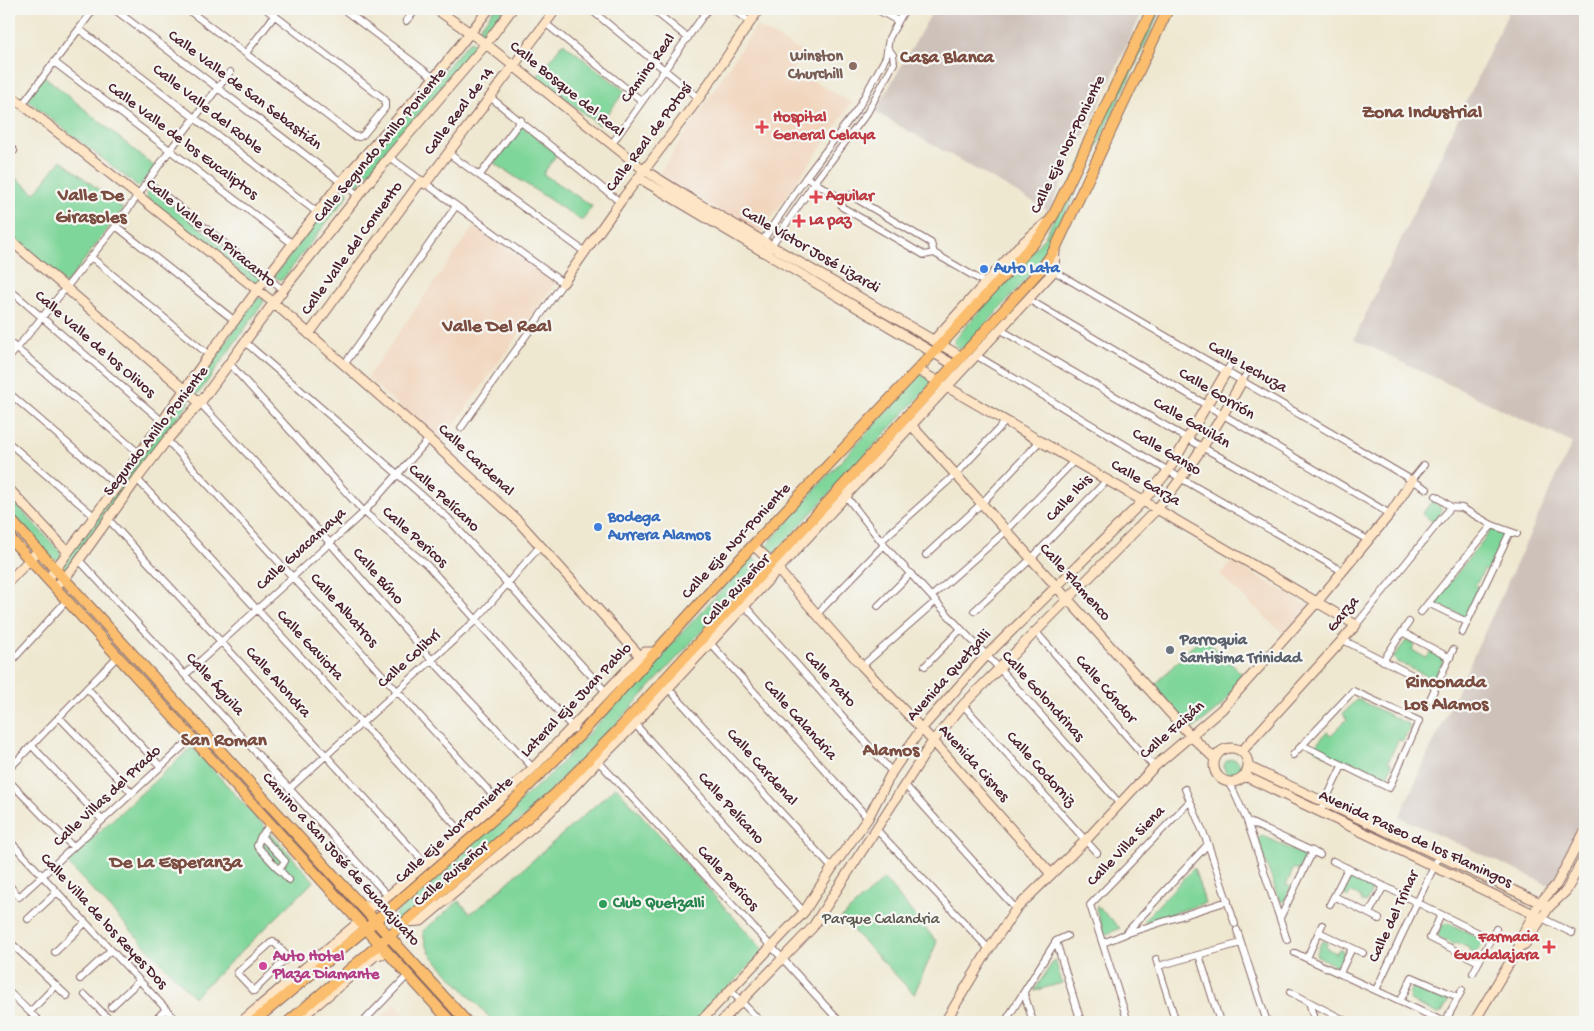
<svg xmlns="http://www.w3.org/2000/svg" width="1594" height="1031" viewBox="0 0 1594 1031" font-family="'Gochi Hand',sans-serif">
	<rect width="100%" height="100%" fill="#f6f6f2"/>
	<filter id="ink" filterUnits="userSpaceOnUse"><feTurbulence type="fractalNoise" baseFrequency=".02" numOctaves="2"/><feDisplacementMap in="SourceGraphic" scale="10" xChannelSelector="R" yChannelSelector="G"/><feConvolveMatrix kernelMatrix="1 2 1 2 8 2 1 2 1" color-interpolation-filters="sRGB"/></filter>
	<filter id="wash" filterUnits="userSpaceOnUse"><feTurbulence type="fractalNoise" baseFrequency=".0096" numOctaves="4" result="noise"/><feDisplacementMap in="SourceGraphic" scale="20" xChannelSelector="R" yChannelSelector="G"/><feGaussianBlur stdDeviation="1.12" result="paint"/><feColorMatrix in="noise" values="0 0 0 0 0 0 0 0 0 0 0 0 0 0 0 0 0 1.4 0 .05"/><feComposite in="paint" operator="in"/></filter>
	<g filter="url(#wash)">
		<rect width="100%" height="100%" fill="#efe8d0"/>
		<path fill="#f1d5bd" d="M756,26L803,53L793,69L852,103L760,234L658,175Z
			M474,226L555,283L442,442L367,378Z
			M1232,562L1309,606L1283,634L1220,575Z
			M395,1003L414,1022H377Z"/>
		<path fill="#cec1ba" d="M934,9H1144L1049,211L875,112Z
			M1510,9H1585V827L1553,887L1399,817L1572,443L1354,339Z"/>
		<path fill="#7fd69a" stroke="#647a62" d="M494,9H504L485,35L482,37L479,35L478,32L479,29Z
			M1155,9H1161L1080,184L1052,240L1040,261L1020,286L966,347L960,349L954,344V340L1045,237Z
			M471,41L476,45L474,49L358,185L353,187L349,185V181L467,44Z
			M563,43L625,91L599,125L537,77Z
			M44,76L155,167L139,187L27,100Z
			M522,126L557,154L543,174L592,206L582,221L494,163Z
			M61,160L123,209L66,284L9,236V173L35,193Z
			M152,189L261,277V281L258,286L149,200L146,194L147,191Z
			M345,189L347,190L348,195L282,280L276,278L275,275L341,190Z
			M258,297L264,300L263,303L199,393L196,394L192,391V388Z
			M921,374L933,382L776,551L773,552L767,547L769,543L792,517L796,510Z
			M185,395L190,400L188,404L74,564L65,573L60,568Z
			M9,496L60,552L61,556L58,560L52,559L9,511Z
			M1432,501L1441,508V513L1433,522L1422,514Z
			M1492,529L1505,535L1489,571L1484,570L1475,586L1481,589L1466,617L1438,605L1437,599Z
			M752,557L759,563L758,566L730,596L725,606L612,728L530,812L400,921H395L393,917L395,914L447,869L459,855L552,773Z
			M1202,636L1245,677L1219,708L1193,729L1154,686Z
			M1407,640L1415,644L1412,650L1426,658L1431,653L1442,658L1443,662L1434,678H1431L1396,661L1393,657Z
			M1356,700H1359L1410,725V727L1403,741L1398,740L1388,762L1391,763V766L1385,780H1382L1315,750L1314,747L1327,732L1331,735L1347,719L1343,714Z
			M192,747L314,881L194,997L66,862Z
			M1224 767a8 8 0 1 1 16 0a8 8 0 1 1-16 0Z
			M616,787L764,951L694,1022H494L432,956L425,943L423,931L459,901L470,913L481,906Z
			M1262,835L1304,856V859L1299,870L1294,868L1286,885L1291,887L1284,901L1282,902L1279,899L1258,841V838Z
			M1194,868L1205,903L1145,922L1144,920Z
			M1351,878L1373,888L1366,903L1361,902V897L1351,892L1348,897L1345,895L1344,891Z
			M884,879L937,942L914,994L841,918Z
			M1097,906L1120,928L1105,935L1096,909Z
			M1448,923L1482,939L1483,943L1475,954L1469,951V948L1456,942L1454,945L1439,938L1438,934L1443,924Z
			M1323,941L1327,943L1326,948L1336,953L1339,949L1343,951L1344,954L1338,965H1334L1316,955L1321,943Z
			M1055,959L1062,983L1034,991Z
			M1416,984L1424,987L1423,992L1434,998L1437,994L1447,999L1448,1001L1442,1012L1438,1014L1410,1001L1409,994L1413,986Z"/>
	</g>
	<g filter="url(#ink)">
		<g fill="none" stroke-linecap="round" stroke-linejoin="round">
			<path stroke="#cec0af" stroke-width="6" stroke-dasharray="6 3" stroke-linecap="butt" d="M273,972L281,980"/>
			<g stroke="#846565" stroke-width="8">
				<path id="street" d="M114,9L358,195
					M187,9L354,136L359,137L363,135L385,108V100L266,9
					M343,9L434,78
					M590,9L699,98
					M652,9L688,38
					M732,9L750,22
					M876,9L898,21
					M406,21L417,9
					M545,23L642,101
					M79,29L318,213
					M246,53L275,15
					M54,62L293,244
					M490,97L620,202
					M22,105L94,9
					M611,145L708,9
					M9,146L14,151
					M448,153L585,252
					M389,157L563,283L461,428
					M480,175L521,120
					M806,177L840,198L842,207L924,255L934,253
					M148,182L283,290
					M840,198L850,195L931,243L934,253L989,285
					M116,226L235,321
					M761,243L806,177L858,108L886,57L889,38L905,9
					M766,253L815,182L867,113L894,63L893,55L888,48
					M91,257L209,355
					M1054,271L1427,489
					M9,289L162,421
					M1028,299L1390,514
					M1001,330L1202,447L1368,540
					M9,342L140,454
					M245,342L447,517L606,692
					M977,356L1182,479L1342,571
					M9,358L116,226L170,150L230,72
					M229,363L364,512L427,565L574,729
					M344,365L456,206
					M1226,372L1233,360
					M1242,381L1249,370
					M9,393L117,486
					M200,403L330,543L431,659L533,768
					M167,440L498,801
					M9,443L94,516
					M137,479L462,832
					M1412,480L1424,465
					M846,496L884,545L961,629L999,668L1119,803
					M1436,496L1451,507
					M1451,507L1462,508L1492,525L1517,534
					M108,519L426,864
					M881,541L956,474L1006,421
					M926,555L981,504L1040,441
					M79,560L389,897
					M932,596L1006,531L1074,461
					M1428,603L1467,622
					M745,606L892,772
					M878,606L911,573
					M974,611L1031,559L1107,480
					M1421,612L1492,525
					M817,614L884,545
					M1356,625L1451,507
					M1035,631L1154,767
					M1402,632L1450,658
					M1462,633L1510,532
					M1343,640L1436,687
					M710,643L868,818
					M1383,661L1409,622
					M9,664L67,600
					M862,666L936,601
					M925,666L961,629
					M186,674L364,512L429,439
					M87,688L161,767
					M668,688L832,868
					M1430,699L1453,650
					M963,705L1097,853
					M59,717L132,793
					M635,724L804,912
					M32,746L102,820
					M1293,755L1353,691L1419,721L1389,788L1302,745
					M595,758L782,958L840,1022
					M9,769L118,656
					M9,781L73,847
					M1228,782L1235,794L1247,821L1287,940
					M904,784L1016,909
					M290,788L476,620L540,546
					M1185,789L1208,844L1235,924
					M1320,812L1342,766
					M1247,821L1320,855
					M270,824L260,838L257,846L289,880
					M876,829L989,949
					M261,836L285,861L279,870
					M9,840L178,1022
					M1333,861L1491,939
					M9,885L19,897L192,738
					M1334,896L1379,919
					M1330,904L1348,868
					M1369,913L1384,886
					M1441,915L1430,938L1479,962
					M1280,918L1313,851
					M1542,918L1572,933
					M28,919L57,892
					M1237,930L1267,1022
					M1319,932L1363,953
					M1126,933L1208,844
					M9,941L67,996
					M273,941L288,957L254,991L237,973Z
					M1056,941L1081,1022
					M1103,943L1125,934L1228,901
					M55,952L85,923
					M1295,953L1444,1022
					M1199,955L1220,1022
					M1307,958L1322,925
					M1156,959L1176,1022
					M1158,966L1241,943
					M1340,973L1352,948
					M1473,973L1496,929
					M80,979L111,950
					M1376,990L1439,856
					M731,991L761,1022
					M9,992L40,1022
					M1290,992L1348,1022
					M1024,993L1033,1022
					M85,995L112,1022
					M1309,1002L1315,1022
					M1400,1002L1412,977L1458,997
					M111,1007L139,981
					M30,1012L55,986
					M153,1022L166,1009
					M363,1022L408,975
					M1005,1022L1056,941L1067,936
					M1128,1022L1090,905L1190,801
					M1445,1022L1462,990"/>
			</g>
			<g stroke="#846565" stroke-width="11">
				<path id="secondary" d="M436,9L486,44L644,170L694,201L962,357
					M9,94L274,303L429,439L518,521L640,656
					M639,178L954,365
					M425,184L556,9
					M9,239L200,403
					M563,283L620,202L699,98L759,9
					M309,334L421,181
					M934,340L1018,247L1046,223
					M918,370L1356,625L1242,751
					M912,426L1190,735L1215,759
					M9,489L68,552
					M753,545L772,563L862,666L933,741L1051,874
					M48,579L117,486L209,355L267,277L341,182L434,78L489,9
					M9,581L38,551
					M55,587L64,579L79,560L137,479L167,440L200,403L283,290L389,157L486,44L512,9
					M1214 765a17 17 0 1 1 34 0a17 17 0 1 1-34 0Z
					M1249,767L1549,907
					M1245,776L1542,918
					M359,904L370,907L378,905L498,801L533,768L640,656L645,652H657
					M406,922L421,921L550,812L598,761L635,724L1054,271L1055,249
					M1519,947L1525,944L1549,907L1566,891L1585,856
					M241,1022L359,922
					M296,1022L376,955L387,953
					M700,1022L804,912L832,868L868,818L892,772L921,729L986,656L1143,501L1169,470L1226,372
					M721,1022L812,928L933,741L963,705L1157,509C1190,469 1217,427 1242,381
					M945,1022L989,949L1016,909L1086,840L1154,767L1222,709L1317,602L1390,514L1412,480
					M1474,1022L1519,947V941L1539,904L1556,885L1585,831"/>
			</g>
			<g stroke="#846565" stroke-width="12">
				<path id="primary" d="M9,518L467,1022
					M9,537L451,1022
					M253,1022L385,913L504,810L580,735L727,573L934,352L1042,234L1054,214L1152,9
					M288,1022L555,794L619,729L954,365L1043,267L1055,249L1168,9"/>
			</g>
			<use href="#street" stroke="#fff" stroke-width="6"/>
			<use href="#secondary" stroke="#fde5c5" stroke-width="9"/>
			<use href="#primary" stroke="#fbbe6e" stroke-width="10"/>
		</g>
	</g>
	<circle fill="#8d6e63" stroke="#f6f6f2" stroke-width="2" cx="853" cy="66" r="5"/>
	<g fill="#e0444e" stroke="#f6f6f2" stroke-width="2">
		<path d="M759.5 119.5h5v5h5v5h-5v5h-5v-5h-5v-5h5z"/>
		<path d="M813.5 189.5h5v5h5v5h-5v5h-5v-5h-5v-5h5z"/>
		<path d="M796.5 213.5h5v5h5v5h-5v5h-5v-5h-5v-5h5z"/>
		<path d="M1546.5 939.5h5v5h5v5h-5v5h-5v-5h-5v-5h5z"/>
	</g>
	<g fill="#3f7fe0" stroke="#f6f6f2" stroke-width="2">
		<circle cx="984" cy="269" r="5"/>
		<circle cx="598" cy="527" r="5"/>
	</g>
	<circle fill="#6b7280" stroke="#f6f6f2" stroke-width="2" cx="1170" cy="650" r="5"/>
	<circle fill="#2e9e5b" stroke="#f6f6f2" stroke-width="2" cx="603" cy="904" r="5"/>
	<circle fill="#d1479c" stroke="#f6f6f2" stroke-width="2" cx="263" cy="966" r="5"/>
	<g text-anchor="middle" dominant-baseline="central" stroke-width="4.5" stroke-linejoin="round" paint-order="stroke">
		<g font-size="16" font-weight="bold" fill="#785e54" stroke="#f6f6f2" text-anchor="end">
			<text x="843" y="57">Winston<tspan x="843" dy="18">Churchill</tspan></text>
		</g>
		<g font-size="16" fill="#4a1f2b" stroke="#f6f6f2">
			<text transform="translate(649 69) rotate(-54)">Camino Real</text>
			<text transform="translate(566 90) rotate(39)">Calle Bosque del Real</text>
			<text transform="translate(244 91) rotate(37)">Calle Valle de San Sebastián</text>
			<text transform="translate(207 110) rotate(38)">Calle Valle del Roble</text>
			<text transform="translate(460 112) rotate(-53)">Calle Real de 14</text>
			<text transform="translate(650 138) rotate(-53)">Calle Real de Potosí</text>
			<text transform="translate(182 142) rotate(37)">Calle Valle de los Eucaliptos</text>
			<text transform="translate(1069 145) rotate(-64)">Calle Eje Nor-Poniente</text>
			<text transform="translate(381 146) rotate(-50)">Calle Segundo Anillo Poniente</text>
			<text transform="translate(210 234) rotate(39)">Calle Valle del Piracanto</text>
			<text transform="translate(353 249) rotate(-54)">Calle Valle del Convento</text>
			<text transform="translate(810 251) rotate(30)">Calle Víctor José Lizardi</text>
			<text transform="translate(94 345) rotate(41)">Calle Valle de los Olivos</text>
			<text transform="translate(1247 368) rotate(30)">Calle Lechuza</text>
			<text transform="translate(1216 395) rotate(31)">Calle Gorrión</text>
			<text transform="translate(1191 424) rotate(30)">Calle Gavilán</text>
			<text transform="translate(157 432) rotate(-52)">Segundo Anillo Poniente</text>
			<text transform="translate(1166 453) rotate(31)">Calle Ganso</text>
			<text transform="translate(475 461) rotate(43)">Calle Cardenal</text>
			<text transform="translate(1145 484) rotate(30)">Calle Garza</text>
			<text transform="translate(443 499) rotate(43)">Calle Pelícano</text>
			<text transform="translate(1070 499) rotate(-46)">Calle Ibis</text>
			<text transform="translate(414 538) rotate(42)">Calle Pericos</text>
			<text transform="translate(737 542) rotate(-47)">Calle Eje Nor-Poniente</text>
			<text transform="translate(302 550) rotate(-42)">Calle Guacamaya</text>
			<text transform="translate(377 577) rotate(49)">Calle Búho</text>
			<text transform="translate(1074 583) rotate(48)">Calle Flamenco</text>
			<text transform="translate(737 591) rotate(-47)">Calle Ruiseñor</text>
			<text transform="translate(343 611) rotate(48)">Calle Albatros</text>
			<text transform="translate(1344 615) rotate(-50)">Garza</text>
			<text transform="translate(309 646) rotate(47)">Calle Gaviota</text>
			<text transform="translate(410 660) rotate(-42)">Calle Colibrí</text>
			<text transform="translate(950 676) rotate(-48)">Avenida Quetzalli</text>
			<text transform="translate(829 680) rotate(48)">Calle Pato</text>
			<text transform="translate(277 683) rotate(48)">Calle Alondra</text>
			<text transform="translate(214 685) rotate(48)">Calle Águila</text>
			<text transform="translate(1105 690) rotate(49)">Calle Cóndor</text>
			<text transform="translate(1042 697) rotate(48)">Calle Golondrinas</text>
			<text transform="translate(577 701) rotate(-46)">Lateral Eje Juan Pablo</text>
			<text transform="translate(799 721) rotate(48)">Calle Calandria</text>
			<text transform="translate(1173 731) rotate(-41)">Calle Faisán</text>
			<text transform="translate(973 764) rotate(48)">Avenida Cisnes</text>
			<text transform="translate(761 768) rotate(48)">Calle Cardenal</text>
			<text transform="translate(1040 770) rotate(48)">Calle Codorniz</text>
			<text transform="translate(108 797) rotate(-43)">Calle Villas del Prado</text>
			<text transform="translate(730 809) rotate(48)">Calle Pelícano</text>
			<text transform="translate(455 831) rotate(-42)">Calle Eje Nor-Poniente</text>
			<text transform="translate(1415 840) rotate(25)">Avenida Paseo de los Flamingos</text>
			<text transform="translate(1127 847) rotate(-46)">Calle Villa Siena</text>
			<text transform="translate(340 860) rotate(48)">Camino a San José de Guanajuato</text>
			<text transform="translate(452 875) rotate(-40)">Calle Ruiseñor</text>
			<text transform="translate(727 879) rotate(47)">Calle Pericos</text>
			<text transform="translate(1395 917) rotate(-65)">Calle del Trinar</text>
			<text transform="translate(103 922) rotate(47)">Calle Villa de los Reyes Dos</text>
		</g>
		<g font-size="16" font-weight="bold" fill="#be3a42" stroke="#f6f6f2" text-anchor="start">
			<text x="773" y="118">Hospital<tspan x="773" dy="18">General Celaya</tspan></text>
			<text x="826" y="197">Aguilar</text>
			<text x="809" y="221">La paz</text>
			<text x="1539" y="938" text-anchor="end">Farmacia<tspan x="1539" dy="18">Guadalajara</tspan></text>
		</g>
		<g font-size="16" font-weight="bold" fill="#366cbe" stroke="#f6f6f2" text-anchor="start">
			<text x="994" y="269">Auto Lata</text>
			<text x="608" y="518">Bodega<tspan x="608" dy="18">Aurrera Alamos</tspan></text>
		</g>
		<g font-size="16" font-weight="bold" fill="#5b616d" stroke="#f6f6f2" text-anchor="start">
			<text x="1180" y="641">Parroquia<tspan x="1180" dy="18">Santisima Trinidad</tspan></text>
		</g>
		<g font-size="16" font-weight="bold" fill="#27864d" stroke="#f6f6f2" text-anchor="start">
			<text x="613" y="904">Club Quetzalli</text>
		</g>
		<g font-size="16" fill="#5a564c" stroke="#f6f6f2">
			<text x="881" y="920">Parque Calandria</text>
		</g>
		<g font-size="16" font-weight="bold" fill="#b23c85" stroke="#f6f6f2" text-anchor="start">
			<text x="273" y="957">Auto Hotel<tspan x="273" dy="18">Plaza Diamante</tspan></text>
		</g>
		<g font-size="19" font-weight="bold" fill="#7b4d40" stroke="#f6f6f2">
			<text x="947" y="58">Casa Blanca</text>
			<text x="1422" y="113">Zona Industrial</text>
			<text x="91" y="196">Valle De<tspan x="91" dy="22">Girasoles</tspan></text>
			<text x="497" y="327">Valle Del Real</text>
			<text x="1446" y="683">Rinconada<tspan x="1446" dy="22">Los Alamos</tspan></text>
			<text x="224" y="741">San Roman</text>
			<text x="891" y="751">Alamos</text>
			<text x="176" y="863">De La Esperanza</text>
		</g>
	</g>
	<rect width="1594" height="1031" fill="none" stroke="#f6f6f2" stroke-width="30"/>
</svg>
